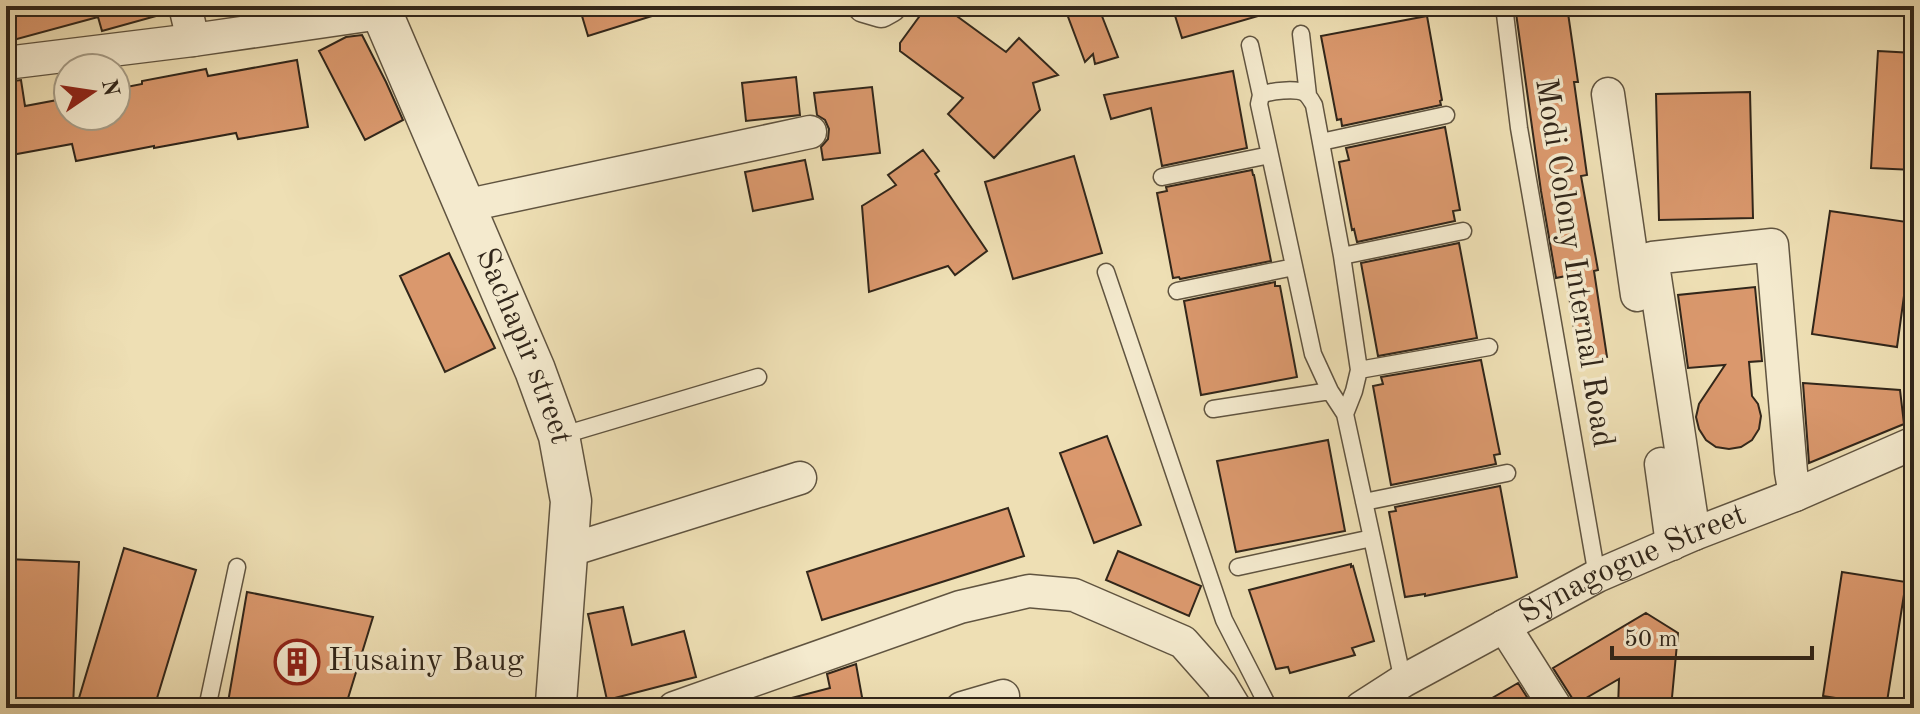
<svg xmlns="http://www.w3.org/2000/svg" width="1920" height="714" viewBox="0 0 1920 714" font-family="'Old Standard TT',serif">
	<rect width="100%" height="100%" fill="#eedfb4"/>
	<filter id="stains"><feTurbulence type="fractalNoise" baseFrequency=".0025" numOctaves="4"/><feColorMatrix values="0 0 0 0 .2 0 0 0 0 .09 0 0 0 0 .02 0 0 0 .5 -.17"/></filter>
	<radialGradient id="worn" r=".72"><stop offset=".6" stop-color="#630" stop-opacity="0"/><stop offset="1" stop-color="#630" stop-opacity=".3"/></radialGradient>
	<path fill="#da986d" stroke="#31261a" stroke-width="2" d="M6,6H167V13L102,31L98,17L6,42Z
		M579,6H667L668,11L588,36Z
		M927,6H943L1006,52L1019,38L1058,75L1033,83L1040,110L994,158L948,114L963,98L900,51V43Z
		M1064,6H1098L1118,57L1095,64L1093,54L1085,62Z
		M1172,6H1271L1272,12L1182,38Z
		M1515,6H1567L1578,82H1574L1587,175L1581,176L1598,270L1594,271L1607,357L1579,362L1566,276L1556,278L1541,191Z
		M1427,16L1442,100L1440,101L1441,105L1342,126L1341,119L1337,120L1321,36Z
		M362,35L386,82L403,120L365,140L319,51L346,37Z
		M1878,51L1914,53V170L1871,168Z
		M297,60L308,127L238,139L236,133L154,148V146L76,161L72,144L6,156V82L21,80L25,106L68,98V116H116V89L142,84V81L206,69L208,76Z
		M1233,71L1247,148L1162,166L1151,108L1111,119L1104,95Z
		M796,77L800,115L746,121L742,83Z
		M872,87L880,153L823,160L821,147L828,139L829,129L825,120L817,115L814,93Z
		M1750,92L1753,218L1659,220L1656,94Z
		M1445,127L1460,210L1453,211L1455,221L1357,242L1354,229L1352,230L1339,162L1349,160L1346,148Z
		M923,150L939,171L935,174L987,251L955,275L948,266L869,292L862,206L896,185L888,175Z
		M1074,156L1102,253L1013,279L985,182Z
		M805,160L813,199L753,211L745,172Z
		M1252,170L1253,175H1254L1271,261L1180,279L1179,277L1173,278L1157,193L1167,191L1166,187Z
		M1830,211L1914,223L1897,347L1812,334Z
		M1459,243L1477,338L1378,356L1361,263Z
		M449,253L495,348L445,372L400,276Z
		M1275,282V286H1280L1297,377L1201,395L1184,301Z
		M1755,287L1762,361L1749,362L1752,396L1758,404L1761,416L1759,429L1752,440L1741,447L1729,449L1716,447L1706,440L1699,429L1696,417L1699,404L1725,365L1688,368L1678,295Z
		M1481,360L1500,454L1494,455L1496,464L1391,485L1373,386L1383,384L1381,377Z
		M1803,383L1900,390L1904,424L1809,463Z
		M1107,436L1141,525L1094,543L1060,453Z
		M1328,440L1345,531L1236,552L1217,461Z
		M1500,486L1517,577L1425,596V594L1405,597L1389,512L1396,511L1395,507Z
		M1008,508L1024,556L822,620L807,572Z
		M124,548L196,570L154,708H76Z
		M1118,551L1201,586L1189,616L1106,580Z
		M6,559L79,562L73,708H6Z
		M1351,564V567L1353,566L1374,641L1352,648L1355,655L1290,673L1288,667L1276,669L1249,590Z
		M1842,572L1906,582L1886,708H1848L1849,700L1823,696Z
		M247,592L373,617L345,708H227Z
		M623,607L632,645L684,631L696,677L607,700L588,614Z
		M1646,613L1678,633L1671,708H1618L1619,679L1574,705L1572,698L1553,668Z
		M856,664L864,708H781L780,701L830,688L827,674Z
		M1518,683L1534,708H1475Z"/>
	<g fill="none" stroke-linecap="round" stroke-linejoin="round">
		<g stroke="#605440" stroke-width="19">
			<path id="service" d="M1504,6L1519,128L1597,576
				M1301,34L1308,95
				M1250,45L1261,95
				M1321,142L1446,115
				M1162,177L1270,155
				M1342,256L1463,231
				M1106,272L1224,620L1269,708
				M1177,291L1294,267
				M1359,370L1489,347
				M1213,409L1330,391
				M1345,414L1354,391L1359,370L1342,256L1314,105C1311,100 1309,96 1305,93C1296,88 1270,91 1261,95L1259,104L1313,354L1330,391L1345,414L1403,681
				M560,436L758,377
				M1364,502L1507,473
				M1238,567L1372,538
				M207,708L237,567"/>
		</g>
		<g stroke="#605440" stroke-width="35">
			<g id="minor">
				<path d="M185,6L193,40"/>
				<path d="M864,6L881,11L890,6"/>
				<path d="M6,63L193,40L381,13"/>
				<path d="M1608,94L1637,295"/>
				<path d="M464,206L810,132"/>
				<path d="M1661,464L1672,544"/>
				<path d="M1694,534L1652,258L1772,245L1791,472L1795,495"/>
				<path d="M567,551L800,478"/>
				<path d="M1504,626L1556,708"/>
				<path d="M674,708L960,607L1029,591L1074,595L1183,642L1221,685L1235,708"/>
				<path d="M962,708L1003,696"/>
				<path id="s1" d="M1361,708L1403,681L1597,576L1694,534L1795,495L1914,443"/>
			</g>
		</g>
		<g stroke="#605440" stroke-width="43">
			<g id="tertiary">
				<path id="s2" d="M379,6L535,370L559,436L571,501L556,703L555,708"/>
			</g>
		</g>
		<use href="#service" stroke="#f4eace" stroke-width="16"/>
		<use href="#minor" stroke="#f4eace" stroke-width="32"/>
		<use href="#tertiary" stroke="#f4eace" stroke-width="40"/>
	</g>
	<defs>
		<g id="building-ring" transform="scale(2.3)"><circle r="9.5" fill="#f4eace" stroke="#8f2418" stroke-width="1.5"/><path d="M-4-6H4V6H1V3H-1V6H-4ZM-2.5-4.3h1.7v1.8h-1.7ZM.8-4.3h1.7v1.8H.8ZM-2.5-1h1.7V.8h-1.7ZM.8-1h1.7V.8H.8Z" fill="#8f2418"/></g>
	</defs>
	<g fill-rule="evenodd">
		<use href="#building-ring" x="297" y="662"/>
	</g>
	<g text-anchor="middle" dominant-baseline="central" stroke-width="7" stroke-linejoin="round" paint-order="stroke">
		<g font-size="32" fill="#31261a" stroke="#f4eace">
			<text transform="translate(1573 263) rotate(81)">Modi Colony Internal Road</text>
			<text stroke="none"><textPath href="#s2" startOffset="370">Sachapir street</textPath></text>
			<text stroke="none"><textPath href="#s1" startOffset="308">Synagogue Street</textPath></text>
		</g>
		<g font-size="32" fill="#31261a" stroke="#f4eace" text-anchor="start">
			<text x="328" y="662">Husainy Baug</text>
		</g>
	</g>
	<rect width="1920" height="714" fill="none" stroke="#eedfb4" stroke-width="32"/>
	<rect x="8" y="8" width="1904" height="698" fill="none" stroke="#31261a" stroke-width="4"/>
	<rect x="16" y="16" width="1888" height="682" fill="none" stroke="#31261a" stroke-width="2"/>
	<g transform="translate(92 92) rotate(77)"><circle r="38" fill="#f4eace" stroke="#a69c86" stroke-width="2"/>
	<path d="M0-6L14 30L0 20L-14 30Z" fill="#8f2418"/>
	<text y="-12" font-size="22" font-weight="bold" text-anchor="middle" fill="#31261a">N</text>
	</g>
	<path d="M1612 646v12h200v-12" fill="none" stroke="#31261a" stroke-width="4"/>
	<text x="1624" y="646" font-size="24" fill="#31261a" stroke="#f4eace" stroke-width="6" paint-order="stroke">50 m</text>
	<rect width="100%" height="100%" filter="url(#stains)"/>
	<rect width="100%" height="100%" fill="url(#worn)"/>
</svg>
